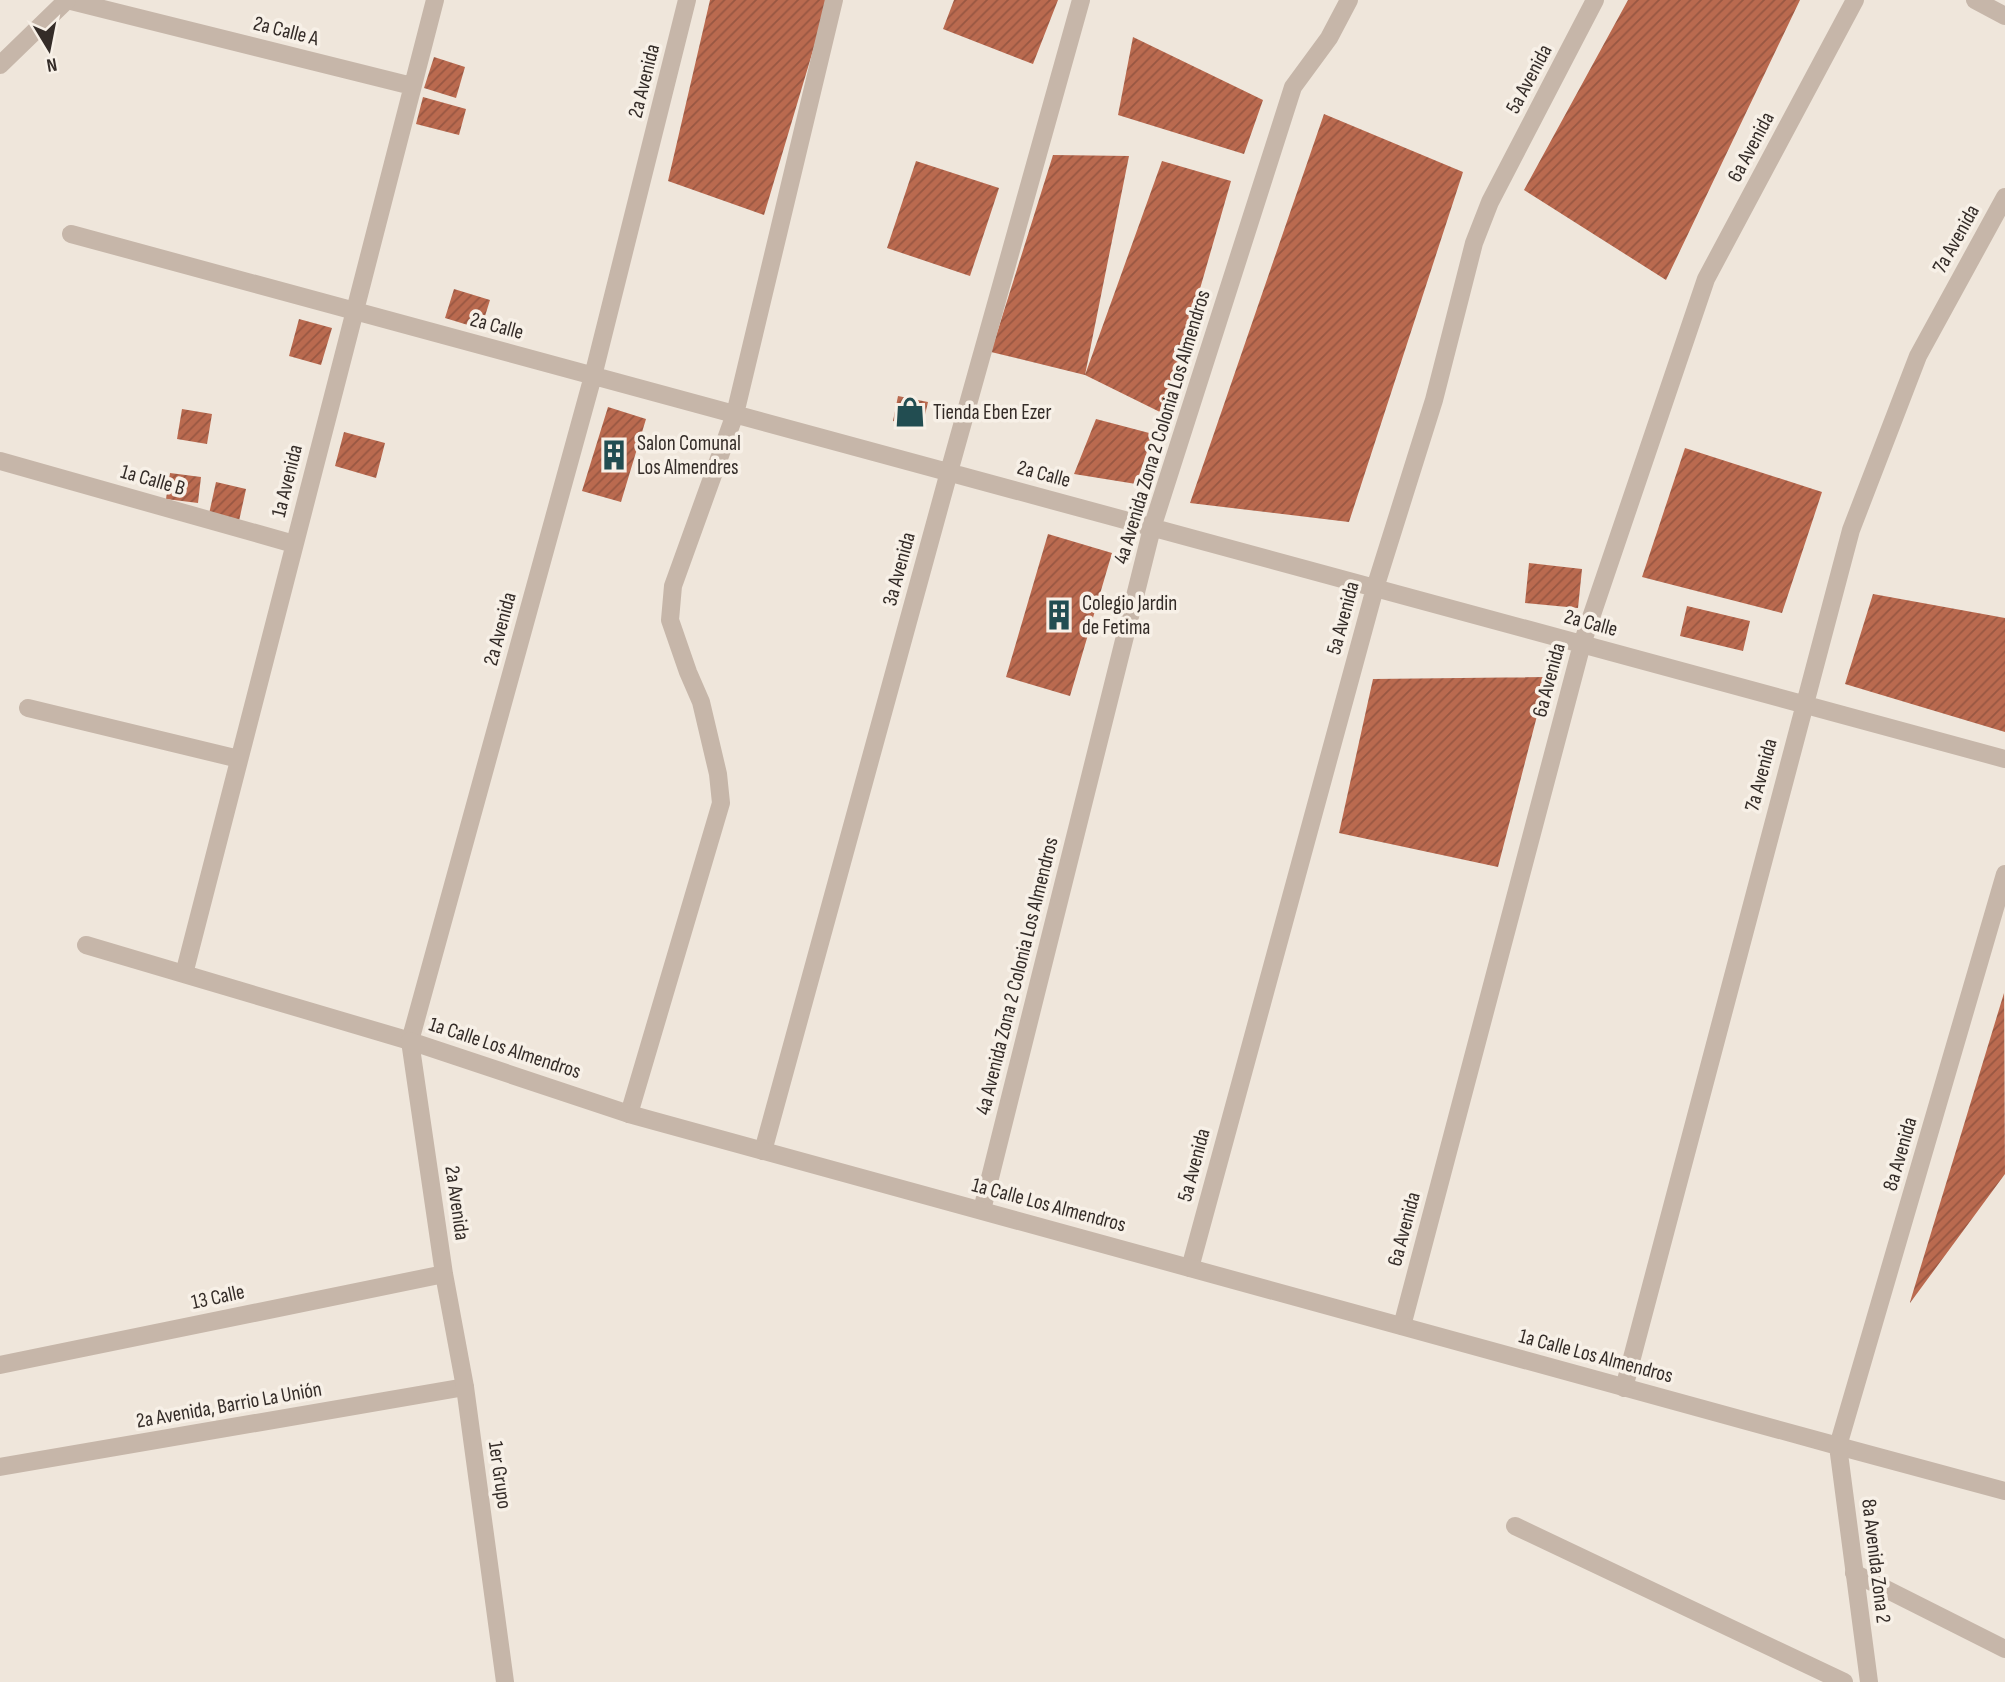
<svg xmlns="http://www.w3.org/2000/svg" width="2005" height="1682" viewBox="0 0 2005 1682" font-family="'Sofia Sans Condensed',sans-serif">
	<defs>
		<pattern id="building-hatch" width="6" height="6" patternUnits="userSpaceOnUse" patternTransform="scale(1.75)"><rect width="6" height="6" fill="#ba6a4f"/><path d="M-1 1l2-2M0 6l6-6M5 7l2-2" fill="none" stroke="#985742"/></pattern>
	</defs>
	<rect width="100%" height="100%" fill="#efe6db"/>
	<path fill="url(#building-hatch)" d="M710,0H828L764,215L668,181Z
		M954,0H1058L1033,64L943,29Z
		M1628,0H1800L1666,280L1524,190Z
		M1133,37L1263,100L1244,154L1118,115Z
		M434,57L465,67L456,98L424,88Z
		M423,97L466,109L459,135L416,124Z
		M1324,114L1463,172L1349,522L1190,503Z
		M1053,155L1129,156L1085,375L991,352Z
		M916,161L999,188L970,276L887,248Z
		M1162,161L1231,181L1164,414L1085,375Z
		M454,289L490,300L481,329L445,318Z
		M299,319L332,328L321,365L289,356Z
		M898,396L928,402L922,428L893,421Z
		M608,407L646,419L621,502L582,491Z
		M182,409L212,414L207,444L177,439Z
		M1096,419L1153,434L1136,484L1074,474Z
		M344,432L385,443L376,478L335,466Z
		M1685,448L1822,492L1782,613L1642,577Z
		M170,473L201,477L198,503L166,499Z
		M216,482L246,489L239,521L209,514Z
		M1048,534L1112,553L1070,696L1006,677Z
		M1529,563L1582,569L1578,608L1525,603Z
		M1873,594L2005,618V732L1845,684Z
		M1687,606L1750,621L1743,651L1680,636Z
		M1547,677L1498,867L1339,833L1373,679Z
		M2004,993L2005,1174L1910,1303V1302Z"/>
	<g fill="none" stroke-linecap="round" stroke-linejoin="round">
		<path stroke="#c6b6a9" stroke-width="18" d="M67,0L412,86
			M1975,0L2005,16
			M71,234L2005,759
			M0,461L294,544
			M28,708L239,759
			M86,945L410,1041L593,376L687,0
			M184,974L435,0
			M629,1114L721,803L718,774L701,702L688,672L670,620L673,586L735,414L834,0
			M763,1151L949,472L1081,0
			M982,1210L1152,528L1293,87L1329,38L1349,0
			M1190,1268L1375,588L1434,400L1474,243L1490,202L1595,0
			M1402,1326L1582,644L1706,279L1855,0
			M1624,1388L1851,530L1918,356L2005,197
			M1838,1446L2005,1491
			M0,1467L465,1387
			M1515,1526L1844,1682
			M1854,1573L2005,1649"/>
		<path stroke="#c6b6a9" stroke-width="18" d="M0,65L67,0
			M0,1365L444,1274
			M505,1682L465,1387L444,1274L410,1041L629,1114L1838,1446
			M1869,1682L1838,1446L2005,874"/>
	</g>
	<defs>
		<g id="shop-bare" transform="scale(2.415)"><path d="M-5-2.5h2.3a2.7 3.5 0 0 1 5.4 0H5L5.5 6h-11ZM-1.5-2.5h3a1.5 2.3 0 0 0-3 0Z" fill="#224d51" stroke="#f7f0e7" stroke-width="2.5" paint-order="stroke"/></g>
		<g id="building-bare" transform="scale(2.415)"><path d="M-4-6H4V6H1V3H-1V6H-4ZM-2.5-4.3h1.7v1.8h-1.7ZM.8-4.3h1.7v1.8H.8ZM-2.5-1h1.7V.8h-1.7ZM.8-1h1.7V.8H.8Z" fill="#224d51" stroke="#f7f0e7" stroke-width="2.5" paint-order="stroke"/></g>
	</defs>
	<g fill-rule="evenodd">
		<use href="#shop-bare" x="910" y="412"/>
		<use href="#building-bare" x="614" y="455"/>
		<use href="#building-bare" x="1059" y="615"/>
	</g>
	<g text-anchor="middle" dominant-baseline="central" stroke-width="7" stroke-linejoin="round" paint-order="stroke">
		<g font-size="21" fill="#342c28" stroke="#f7f0e7">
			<text transform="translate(286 31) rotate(14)">2a Calle A</text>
			<text transform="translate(1529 79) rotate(-62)">5a Avenida</text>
			<text transform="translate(644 81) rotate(-76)">2a Avenida</text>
			<text transform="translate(1751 147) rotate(-62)">6a Avenida</text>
			<text transform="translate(1956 239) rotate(-61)">7a Avenida</text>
			<text transform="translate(497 326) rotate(15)">2a Calle</text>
			<text transform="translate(1162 427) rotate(-73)">4a Avenida Zona 2 Colonia Los Almendros</text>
			<text transform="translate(1044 474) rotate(15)">2a Calle</text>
			<text transform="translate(153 480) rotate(16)">1a Calle B</text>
			<text transform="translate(287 481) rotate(-76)">1a Avenida</text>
			<text transform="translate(899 569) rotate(-75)">3a Avenida</text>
			<text transform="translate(1343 618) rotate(-75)">5a Avenida</text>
			<text transform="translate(1591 623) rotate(15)">2a Calle</text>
			<text transform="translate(500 629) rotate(-75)">2a Avenida</text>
			<text transform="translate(1549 680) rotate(-75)">6a Avenida</text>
			<text transform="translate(1761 775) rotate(-75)">7a Avenida</text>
			<text transform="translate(1017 976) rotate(-76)">4a Avenida Zona 2 Colonia Los Almendros</text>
			<text transform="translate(505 1048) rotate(18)">1a Calle Los Almendros</text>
			<text transform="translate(1900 1154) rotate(-74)">8a Avenida</text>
			<text transform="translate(1194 1165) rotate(-75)">5a Avenida</text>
			<text transform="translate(457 1203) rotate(82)">2a Avenida</text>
			<text transform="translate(1049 1205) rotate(15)">1a Calle Los Almendros</text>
			<text transform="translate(1404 1229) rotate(-75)">6a Avenida</text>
			<text transform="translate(218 1297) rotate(-12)">13 Calle</text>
			<text transform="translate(1596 1356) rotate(15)">1a Calle Los Almendros</text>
			<text transform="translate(229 1405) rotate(-10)">2a Avenida, Barrio La Unión</text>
			<text transform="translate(500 1475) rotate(82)">1er Grupo</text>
			<text transform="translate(1876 1561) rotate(83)">8a Avenida Zona 2</text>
		</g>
		<g font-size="21" fill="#342c28" stroke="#f7f0e7" text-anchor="start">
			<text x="933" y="412">Tienda Eben Ezer</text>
			<text x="637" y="443">Salon Comunal<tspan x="637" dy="24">Los Almendres</tspan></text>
			<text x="1082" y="603">Colegio Jardin<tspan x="1082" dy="24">de Fetima</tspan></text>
		</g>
	</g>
	<g transform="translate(49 49) rotate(170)" stroke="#f7f0e7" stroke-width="5" paint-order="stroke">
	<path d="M0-5L12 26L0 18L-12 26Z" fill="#342c28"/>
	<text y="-10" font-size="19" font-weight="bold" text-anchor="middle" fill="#342c28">N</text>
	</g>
</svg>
